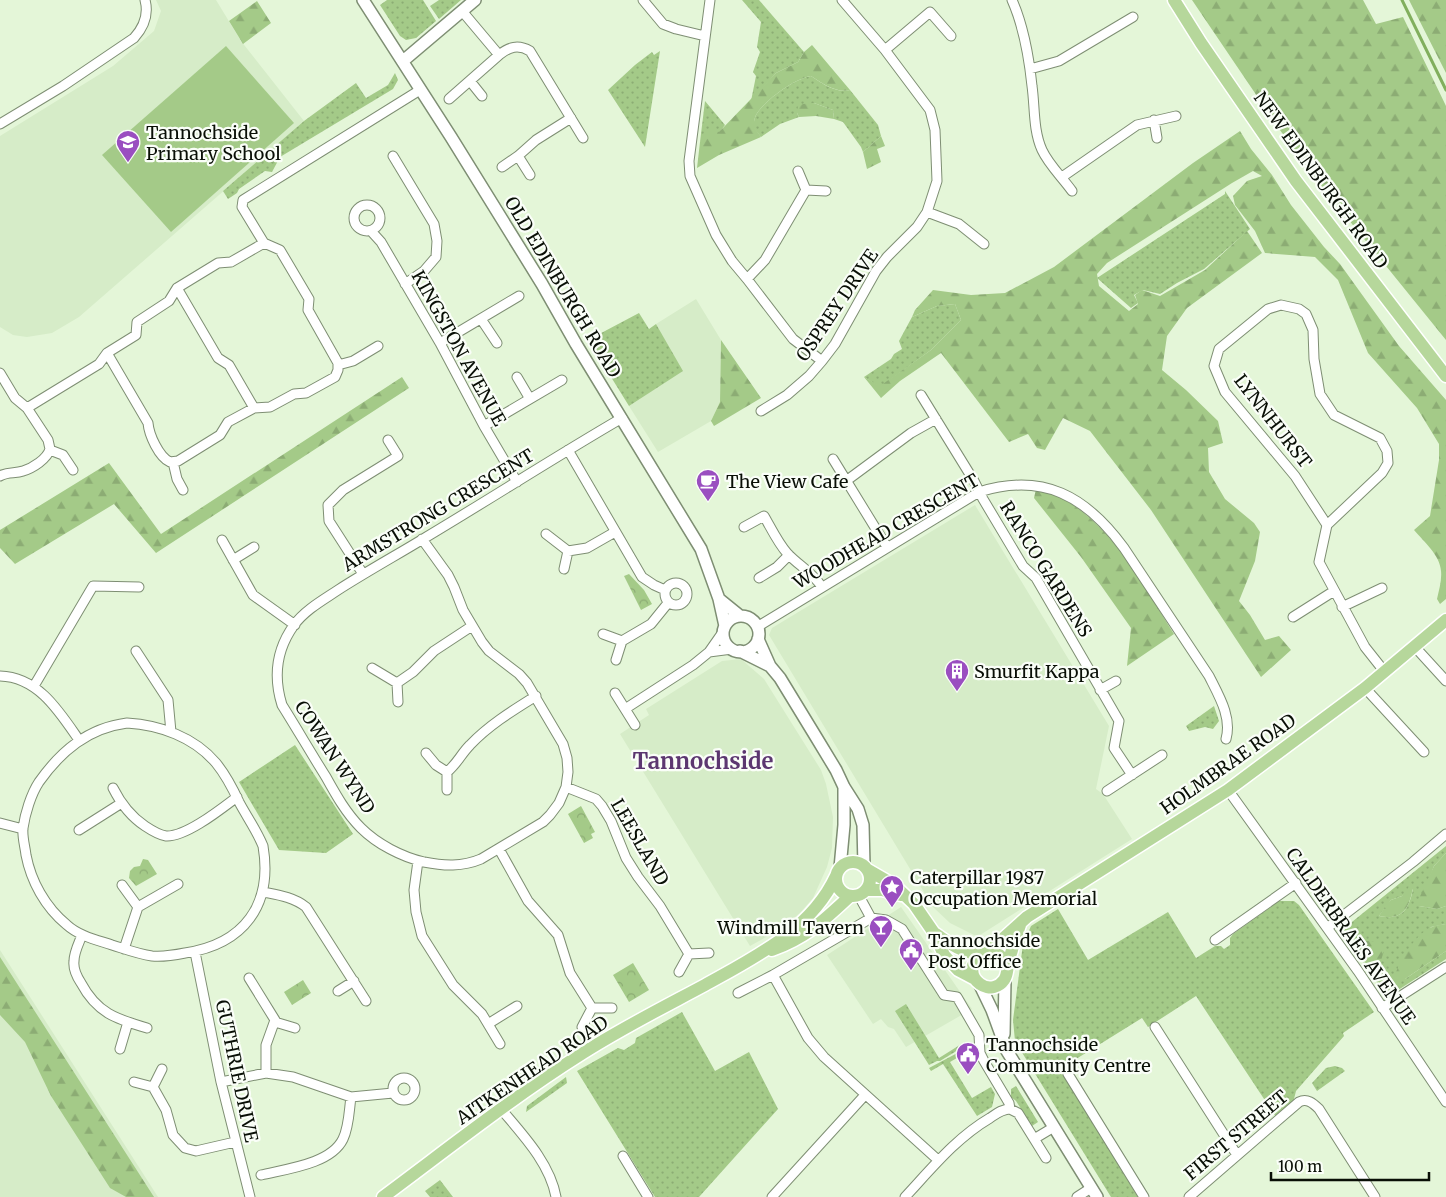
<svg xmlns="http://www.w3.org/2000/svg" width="1446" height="1197" viewBox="0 0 1446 1197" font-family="Merriweather,serif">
	<defs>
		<pattern id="grass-dots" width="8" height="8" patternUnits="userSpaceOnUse" patternTransform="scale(1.25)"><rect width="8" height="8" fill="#a4ca88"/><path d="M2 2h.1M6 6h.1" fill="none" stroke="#8cac74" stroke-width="1.8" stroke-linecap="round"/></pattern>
		<pattern id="forest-firs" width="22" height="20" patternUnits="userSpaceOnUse" patternTransform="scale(1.25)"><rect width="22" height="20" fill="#a4ca88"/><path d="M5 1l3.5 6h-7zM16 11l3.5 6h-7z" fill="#8cac74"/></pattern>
		<pattern id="park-crowns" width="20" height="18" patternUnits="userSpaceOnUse" patternTransform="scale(1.25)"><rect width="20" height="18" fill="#a4ca88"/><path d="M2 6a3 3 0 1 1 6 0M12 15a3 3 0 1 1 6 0" fill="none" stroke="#8cac74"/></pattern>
	</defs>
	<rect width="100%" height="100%" fill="#e4f6d8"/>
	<path fill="#d6ecc8" d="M156,0H216L241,41L304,121L79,317L52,333L27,337L13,335L0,327V136L113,66L154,31L161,11Z
		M696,299L721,340L720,402L711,421L658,452L629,406L682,371L656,324Z
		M975,505L1109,726L1096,789L1103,794L1132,839L980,935H974L950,923L933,907L769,635L772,628Z
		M741,659L764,679L821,770L826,784L833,817L832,848L827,867L813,898L800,913L782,928L750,946L620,734L649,715L646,709L722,661Z
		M901,907L972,1009L906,1047L894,1029L888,1027L881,1019L873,1024L827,955Z
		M0,950L158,1197H0Z"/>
	<path fill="url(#grass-dots)" fill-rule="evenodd" d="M387,0H423L436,21L416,38L406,40L400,36L380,5Z
		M439,0H461L439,19L430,6Z
		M742,0H759L804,52L798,62L776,73L751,101L756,76L753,72L760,52L757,47L761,22Z
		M660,51L645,147L608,90L635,65L652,52L654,55Z
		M395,73L398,80L393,89L280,157L272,172L265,171L239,189L237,193L228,199L223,191L304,121L356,83L366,98L388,85Z
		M811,76C821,83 837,94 850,90L878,125L881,136L863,152L861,147L843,122L834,119L833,110L814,103L797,113L799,117L780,124L761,137L753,127C754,123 754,119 756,115C765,100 794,79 811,76Z
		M705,101L725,125L719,133L700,142Z
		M1225,191L1250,229L1204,269L1177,283L1160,294L1143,290L1134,295L1138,303L1131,308L1097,278L1225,194Z
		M955,304L961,320L931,350L880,387L864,377L891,359L894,354L902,349L899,341L912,317L937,306Z
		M639,313L649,329L656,324L683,371L629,406L588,340Z
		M1214,706L1219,721L1213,729L1205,727L1189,731L1186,726Z
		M295,745L353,834L326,853L279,850L239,782Z
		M1446,846V853L1434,866L1419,906L1437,909L1446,906V924L1431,927L1405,979L1446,951V959L1392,994L1378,984L1342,930ZM1413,889C1409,909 1402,921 1379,916L1391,900L1402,896Z
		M1279,901H1294L1299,905L1374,1012L1343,1033L1344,1036L1296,1091L1293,1103L1276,1117L1196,996L1148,1027L1142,1018L1060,1069L1138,1197H1111L1015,1041L1013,1020L1023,944L1031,926L1058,909L1088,960L1168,912L1196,958L1215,946H1221L1224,949L1230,945V938L1233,934Z
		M906,1004L939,1058L963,1043V1047L940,1061H937L929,1065L895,1011Z
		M682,1012L715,1071L749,1052L778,1109L699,1197H655L577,1071L618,1048L624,1050L635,1043L636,1038Z
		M965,1049L969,1051L950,1062L972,1098L991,1087L995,1094L992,1107L977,1116L943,1064L931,1071L929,1068Z
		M1335,1066L1342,1068L1345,1071L1317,1091L1312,1083L1326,1068Z
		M566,1077L567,1083L526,1112L527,1106Z
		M1016,1086L1038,1122L1032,1126L1016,1101L1011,1097V1089Z
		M440,1180L453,1197H430L425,1191Z"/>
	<path fill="url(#forest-firs)" d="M1192,0H1363L1376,24L1403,17L1446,106V340L1301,161Z
		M1409,0H1446V73Z
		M257,1L271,23L243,44L229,21Z
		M812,45L850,90C838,94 821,83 811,76C794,79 765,100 756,115C754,119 754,123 754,127L761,137L719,155L697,168L700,142L710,128L719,132L776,73L798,62L804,52Z
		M814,103L833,110L834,119L816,116L799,117L797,113L798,106L803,104Z
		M1240,131L1251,149L1272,175L1291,205L1324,247L1340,264L1399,346L1446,400V599L1440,604L1437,599C1439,590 1442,580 1441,571C1440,555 1424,542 1414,530L1430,516L1439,460V444L1417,408L1368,353L1338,280L1315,257L1265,253L1255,231L1235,205L1233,196L1247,181L1262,176L1253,171L1232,183L1107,263L1097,274L1099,286L1129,311L1138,304L1135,295L1142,290L1160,296L1205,270L1247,231L1262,253L1187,308L1167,336L1162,370L1186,390L1218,421L1223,443L1208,448L1209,472L1225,499L1254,523L1260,532L1255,561L1239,601L1250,615L1265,640L1279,636L1291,650L1261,677L1151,510L1090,431L1063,418L1045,450L1037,448L1028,434L1009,442L941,353L900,381L881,398L864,377L880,386L931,350L961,320L955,304L937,306L912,317L915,310L933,290L971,295L1005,293L1054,267L1193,163Z
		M881,136L885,146L877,149L881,162L867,169L863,152Z
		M721,340L761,398L714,426L711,421L720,402Z
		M402,377L409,388L156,553L114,504L15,564L0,548V530L109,463L161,534Z
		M1036,489C1045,492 1056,495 1065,500C1114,528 1145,588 1174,634L1127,666L1131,628L1081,557L1034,498Z
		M1446,853V906L1437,909L1419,906L1417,903L1434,866Z
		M1411,884L1413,888C1409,909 1402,921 1379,916L1387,904L1391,900L1402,896Z
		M1446,924V951L1405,979L1392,982C1398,965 1413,936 1430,928C1435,925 1441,925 1446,924Z
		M1367,941L1378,942L1385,947L1380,964L1375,967L1359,951L1357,945Z
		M0,957L154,1197H126L110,1188L51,1096L25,1042L0,1015Z"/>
	<path fill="url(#park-crowns)" d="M629,574L644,590L652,604L641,610L624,576Z
		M581,806L595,832L591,834L593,838L584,843L568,814Z
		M143,859L148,860L157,874L136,886L129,878L130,871L134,867L140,866Z
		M633,963L649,990L629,1002L613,975Z
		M303,980L311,993L292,1005L284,992Z"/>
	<path fill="#a4ca88" d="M226,46L294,123L171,232L102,155Z"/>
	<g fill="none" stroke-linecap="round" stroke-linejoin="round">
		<path stroke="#81af5d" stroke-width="3" d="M1402,0L1446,90"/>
		<g stroke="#7e8e73" stroke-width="11">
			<path id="street" d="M643,0L663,24L676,29L705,36
				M710,0L689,161L690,176L716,235L732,261L747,279L793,339L822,361
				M1012,0C1024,27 1029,57 1032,86C1035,107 1033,130 1042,150C1049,165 1062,177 1072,191
				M462,11L499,55C509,47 518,44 530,51L583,138
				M885,50L930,12L951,36
				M1030,69L1059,61L1133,17
				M470,81L482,96
				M449,99L499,55
				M1154,120L1157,138
				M0,124L63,86L134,38C144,27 149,15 145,0
				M393,156L434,224L437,241L436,257L424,271L405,284
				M518,156L530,175
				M502,167L518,156L536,140L571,118
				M798,171L806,190L826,191
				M1062,177L1137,125L1176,116
				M354 218a13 13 0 1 1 26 0a13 13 0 1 1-26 0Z
				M927,212L959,224L984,244
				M371,231L381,242L440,343L484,426L517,482
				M747,279L765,260L806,190
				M177,288L218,358L229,365L254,408
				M481,319L497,343
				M440,343L519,296
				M107,353L148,423C149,435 159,457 170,462L178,461L220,435L228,422L254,408L270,407L294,394L306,393L335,377L338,370V363L308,310L309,299L280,250L264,243L242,207L243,200L420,90
				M338,365L353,361L378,346
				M0,373L15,398L27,408L48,440L50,449C47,459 33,468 23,471C15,474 8,471 0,476
				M517,377L530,399
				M921,395L974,481L983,499L1023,566L1036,578L1119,721L1114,748L1132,775
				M27,408L99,364L107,353L136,335L137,322L169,301L177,288L218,263L231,262L264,243
				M761,411L787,395L809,376L822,361L835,344L876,271L887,257L917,227L927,212L937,181L935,130L930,110L885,50L842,0
				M484,426L562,380
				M50,450L63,455L73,470
				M568,450L642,577L654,585L665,590
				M833,459L887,547
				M173,462L177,479L183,490
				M846,481L911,433L936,419
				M1327,525L1382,473L1388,463L1387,451L1380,438L1334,415L1320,394L1314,359L1313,330L1306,314L1299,309L1281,305L1268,309L1219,349L1214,366L1225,392L1295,476L1327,525L1319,562L1365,647L1384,671
				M744,527L764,516C771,528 778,543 787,553C799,566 811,571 822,587
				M546,534L568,551L564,569
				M422,539L448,575L454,587L463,610L482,642L489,651L519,674L527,683L563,744L567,758L568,772L566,787L559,803L550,815L543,822L481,859C462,867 444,866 424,862C402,857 377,844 361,828C346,813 336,795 326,777C311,753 297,729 282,705C273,676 276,650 294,625C305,610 323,600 338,590C366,572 395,556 423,539C490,499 555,457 622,418
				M222,540L253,595L295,625
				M568,551L587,548L615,532
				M233,560L254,547
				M363,574L329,521L328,505L343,490L398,456L388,440
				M759,578L777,567L789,555
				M665 594a11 11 0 1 1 22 0a11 11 0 1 1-22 0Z
				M1342,607L1382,588
				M1293,617L1334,591
				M757,627L979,492C1043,472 1086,496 1124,548L1209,676C1219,696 1232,717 1226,739
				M603,634L622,641L616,660
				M622,641L651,624L668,603
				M1415,647L1446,681
				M136,651L168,700L171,732
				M709,652L732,649
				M372,668L397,683L398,702
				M0,676C38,677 59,711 79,740
				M397,683L413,672L434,651L472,626
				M34,686L93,586L139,587
				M1365,688L1424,752
				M1100,690L1116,681
				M615,693L635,725
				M625,709L693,665L709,652L723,632
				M127,723C160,725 194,737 216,763C225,774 233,789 239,802C247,817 257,831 263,846C273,905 244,944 185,953C175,955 163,957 152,956C138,954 125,949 112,945C97,940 79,936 67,925C45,907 31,881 26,855C25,846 22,837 23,828C25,814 31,794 39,782C61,751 88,728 127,723Z
				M426,753L436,765L447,772V790
				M447,772C457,764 461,754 470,745C489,725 512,711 536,696
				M566,787L596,799L602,806L611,821L626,858L638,877L660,906L689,954
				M113,788C121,804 130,816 145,826C151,830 159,835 166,836C186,837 221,809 237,797
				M1228,790L1358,971L1446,1102
				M1107,791L1162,755
				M0,823L23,829
				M79,830L120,804
				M499,849L528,901L558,935L570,973L592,1008
				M418,861L414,890L416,912L422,936L453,985L482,1014L500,1044
				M122,885L138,907
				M263,892C278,895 293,897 306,907L366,1001
				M859,896L871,918
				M871,918L773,975L808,1038L824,1057L938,1160
				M871,918L886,920L902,929L944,995L957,997L979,1035L980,1053L984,1061L1009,1103L1010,1109L1018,1113L1046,1158
				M1327,928L1413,862L1446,834
				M82,935C79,943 74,952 74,961C73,969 77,977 81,983C97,1013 116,1019 147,1028
				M1215,940L1296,883
				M124,949L138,907L178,884
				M195,952L221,1082L250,1197
				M679,972L689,954L709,953
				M249,978L275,1020L266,1045V1073
				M338,991L354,981
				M738,993L773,975
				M1382,1008L1446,967
				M275,1022L295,1028
				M488,1024L517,1006
				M582,1027L592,1008H612
				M1155,1027L1237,1155
				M120,1049L128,1022
				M1068,1074L1144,1197
				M393 1089a11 11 0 1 1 22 0a11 11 0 1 1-22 0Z
				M134,1082L153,1087L162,1069
				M221,1082L266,1073L293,1077L351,1097L393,1093
				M153,1087L166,1110L173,1135L185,1148L196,1151L235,1142
				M501,1109C522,1134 550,1163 556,1197
				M1034,1139L1054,1127
				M623,1156L648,1197
				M261,1175C286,1169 331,1164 343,1139C349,1127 349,1111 351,1097
				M772,1197L865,1095
				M905,1197C932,1168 956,1138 990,1118C996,1114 1002,1109 1010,1109
				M1077,1197L1091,1188
				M1189,1197L1299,1102C1307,1098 1313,1103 1319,1109L1375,1197"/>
		</g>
		<g stroke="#7e8e73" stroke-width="14">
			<path id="secondary" d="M363,0L451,137L542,284L576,344L701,549L719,599L725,626
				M403,61L475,0
				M719,599L740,616
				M723 634a18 18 0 1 1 36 0a18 18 0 1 1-36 0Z
				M758,639L770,666L780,678L816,737L836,770L844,787L858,809L863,825L864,866
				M740,651L770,666
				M840,868L844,825V787
				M979,983L992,1010L1007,1051L1097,1197
				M1004,1034L1005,980"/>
		</g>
		<g stroke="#fff" stroke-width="15">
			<path id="primary" d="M1174,0L1201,43L1296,181L1446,376
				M836 879a17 17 0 1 1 34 0a17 17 0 1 1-34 0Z
				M868,870L894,885L914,904L934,933L944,955L958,970L975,979
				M867,890H882L901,895
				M936,934C951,945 963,952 981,955
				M772,950C807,937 822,922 849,897
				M987,953L1027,917L1228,790L1365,688L1446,620
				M1007,968C998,933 955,965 980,984C984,987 990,988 994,987C998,986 1002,983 1004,980C1007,976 1007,971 1008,966C1011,952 1015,938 1020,925
				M383,1197C449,1148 513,1097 583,1053C622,1028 664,1007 705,985C755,957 811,930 836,876"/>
		</g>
		<use href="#street" stroke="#fff" stroke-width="9"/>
		<use href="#secondary" stroke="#fff" stroke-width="11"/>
		<use href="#primary" stroke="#b6d79b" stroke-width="12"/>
	</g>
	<defs>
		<g id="school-pin" transform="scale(1.25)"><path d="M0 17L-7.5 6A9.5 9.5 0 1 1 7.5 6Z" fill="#9a4ec0" stroke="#fafef8"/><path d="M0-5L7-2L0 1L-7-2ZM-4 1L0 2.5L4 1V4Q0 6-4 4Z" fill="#fff"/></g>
		<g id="cafe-pin" transform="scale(1.25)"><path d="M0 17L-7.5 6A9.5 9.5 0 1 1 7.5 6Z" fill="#9a4ec0" stroke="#fafef8"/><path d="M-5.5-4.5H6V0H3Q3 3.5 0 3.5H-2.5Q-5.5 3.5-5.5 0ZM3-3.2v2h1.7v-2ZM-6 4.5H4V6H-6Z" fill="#fff"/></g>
		<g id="building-pin" transform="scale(1.25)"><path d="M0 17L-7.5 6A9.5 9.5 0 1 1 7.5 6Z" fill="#9a4ec0" stroke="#fafef8"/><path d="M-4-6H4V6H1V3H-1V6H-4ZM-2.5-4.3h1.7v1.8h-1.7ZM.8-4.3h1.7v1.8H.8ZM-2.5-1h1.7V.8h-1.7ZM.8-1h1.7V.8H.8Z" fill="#fff"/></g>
		<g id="sight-pin" transform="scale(1.25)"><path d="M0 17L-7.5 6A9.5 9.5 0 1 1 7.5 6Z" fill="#9a4ec0" stroke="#fafef8"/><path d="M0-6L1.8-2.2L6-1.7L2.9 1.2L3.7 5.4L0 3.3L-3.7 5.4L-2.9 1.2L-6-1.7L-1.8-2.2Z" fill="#fff"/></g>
		<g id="bar-pin" transform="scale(1.25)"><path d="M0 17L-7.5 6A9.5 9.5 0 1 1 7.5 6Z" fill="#9a4ec0" stroke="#fafef8"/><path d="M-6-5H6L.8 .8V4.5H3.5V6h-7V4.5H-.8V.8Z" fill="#fff"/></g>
		<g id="civic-pin" transform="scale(1.25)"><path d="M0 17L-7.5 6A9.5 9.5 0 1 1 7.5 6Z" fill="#9a4ec0" stroke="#fafef8"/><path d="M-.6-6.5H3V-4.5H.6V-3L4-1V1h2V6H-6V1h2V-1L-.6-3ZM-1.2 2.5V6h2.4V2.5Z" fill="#fff"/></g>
	</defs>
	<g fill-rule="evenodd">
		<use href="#school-pin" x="128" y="142"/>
		<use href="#cafe-pin" x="708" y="481"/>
		<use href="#building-pin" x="957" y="671"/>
		<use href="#sight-pin" x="892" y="887"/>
		<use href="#bar-pin" x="881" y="927"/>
		<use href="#civic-pin" x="911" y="950"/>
		<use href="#civic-pin" x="968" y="1054"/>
	</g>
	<g text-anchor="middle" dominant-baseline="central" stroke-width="4.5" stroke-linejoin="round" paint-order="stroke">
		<g font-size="18" fill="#090f06" stroke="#fafef8" text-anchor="start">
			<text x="146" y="132">Tannochside<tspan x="146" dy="21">Primary School</tspan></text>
			<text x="726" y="481">The View Cafe</text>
			<text x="974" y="671">Smurfit Kappa</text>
			<text x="910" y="877">Caterpillar 1987<tspan x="910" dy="21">Occupation Memorial</tspan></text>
			<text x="864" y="927" text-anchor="end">Windmill Tavern</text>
			<text x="928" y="940">Tannochside<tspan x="928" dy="21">Post Office</tspan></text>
			<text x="986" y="1044">Tannochside<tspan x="986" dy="21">Community Centre</tspan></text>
		</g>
		<g font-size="18" fill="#090f06" stroke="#fafef8">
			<text transform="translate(1321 180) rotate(54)">NEW EDINBURGH ROAD</text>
			<text transform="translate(563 287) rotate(59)">OLD EDINBURGH ROAD</text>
			<text transform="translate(837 305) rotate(-56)">OSPREY DRIVE</text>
			<text transform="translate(459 348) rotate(61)">KINGSTON AVENUE</text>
			<text transform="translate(1273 421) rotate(52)">LYNNHURST</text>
			<text transform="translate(438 510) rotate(-31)">ARMSTRONG CRESCENT</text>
			<text transform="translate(886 531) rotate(-30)">WOODHEAD CRESCENT</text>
			<text transform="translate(1046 569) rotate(58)">RANCO GARDENS</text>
			<text transform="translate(335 757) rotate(57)">COWAN WYND</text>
			<text transform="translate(1228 764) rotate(-35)">HOLMBRAE ROAD</text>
			<text transform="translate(640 842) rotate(60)">LEESLAND</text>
			<text transform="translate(1351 936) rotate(55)">CALDERBRAES AVENUE</text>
			<text transform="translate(532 1070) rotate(-34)">AITKENHEAD ROAD</text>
			<text transform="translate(237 1071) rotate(78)">GUTHRIE DRIVE</text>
			<text transform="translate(1236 1135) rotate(-40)">FIRST STREET</text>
		</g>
		<g font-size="22" font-weight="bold" fill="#5c3770" stroke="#fafef8">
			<text x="703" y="761">Tannochside</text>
		</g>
	</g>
	<path d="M1271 1172v8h158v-8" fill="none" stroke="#090f06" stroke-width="2.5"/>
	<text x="1278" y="1172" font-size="15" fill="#090f06" stroke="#fafef8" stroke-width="4" paint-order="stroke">100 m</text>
</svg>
